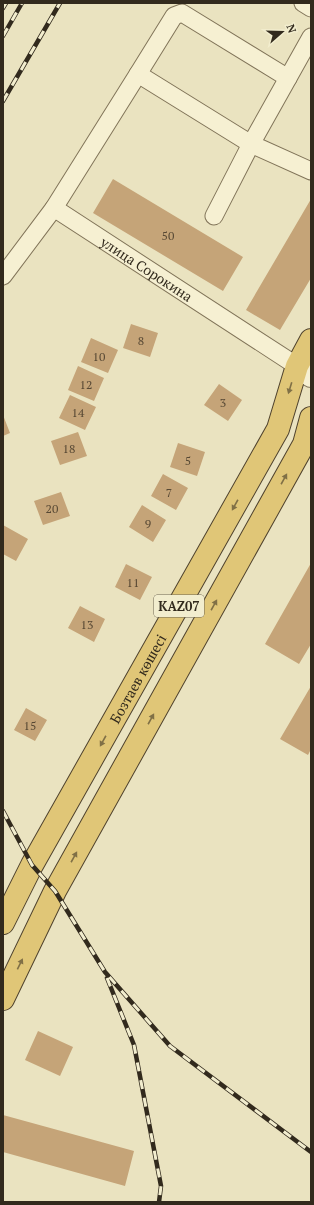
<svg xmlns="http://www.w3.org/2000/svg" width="314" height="1205" viewBox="0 0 314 1205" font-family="'PT Serif',serif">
	<rect width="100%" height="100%" fill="#eae3c0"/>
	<path fill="#c5a478" d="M113,179L243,257L223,291L93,213Z
		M311,199V278L280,330L246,310Z
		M131,324L158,333L150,357L123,348Z
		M91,338L118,350L108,373L81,362Z
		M78,366L104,378L94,401L68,390Z
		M219,384L242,400L228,421L204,405Z
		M70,395L96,407L85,430L59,418Z
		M3,415L10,433L3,436Z
		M78,432L87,456L60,465L51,441Z
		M178,443L205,452L197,476L170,467Z
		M163,474L188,488L176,510L151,496Z
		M61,492L70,516L43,525L34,501Z
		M142,505L166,520L153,542L129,527Z
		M3,525L28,539L16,561L3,554Z
		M311,563V644L299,664L265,644Z
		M126,564L152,577L140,600L115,587Z
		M80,606L105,619L94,642L68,628Z
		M311,686V749L308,755L280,739Z
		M26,708L47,720L35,741L14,730Z
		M38,1031L73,1047L60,1076L25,1060Z
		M3,1115L134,1151L125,1186L3,1152Z"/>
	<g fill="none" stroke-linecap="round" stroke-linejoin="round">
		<g stroke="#817459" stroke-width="19">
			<g id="minor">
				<path d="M303,3L311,8"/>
				<path d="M138,74L174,16L182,13L288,78L251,144L214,216"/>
				<path d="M288,78L311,37"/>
				<path d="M54,208L138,74L251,144L311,171"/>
				<path id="s1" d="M3,276L54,208L297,366"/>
			</g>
		</g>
		<g stroke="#817459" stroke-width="24">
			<path id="tertiary" d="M297,366L311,376"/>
		</g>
		<g stroke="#4f422d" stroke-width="24">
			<g id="trunk">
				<path id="s2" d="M3,923L32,865L278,429L297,366L311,340"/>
				<path d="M3,999L55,891L304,444L311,418"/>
			</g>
		</g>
		<use href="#minor" stroke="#f6f0d2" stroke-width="17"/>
		<use href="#tertiary" stroke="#f6f0d2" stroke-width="22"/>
		<use href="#trunk" stroke="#e0c677" stroke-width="22"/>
		<g stroke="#322a1d" stroke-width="4.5">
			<path id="rail" d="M3,8L6,3
				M3,36L22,3
				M3,101L60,3
				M3,811L32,865L55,891L105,972L170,1046L311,1152
				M107,978L134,1045L161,1186L159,1202"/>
		</g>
		<use href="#rail" stroke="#f2edce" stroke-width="3" stroke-dasharray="9" stroke-linecap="butt"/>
	</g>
	<defs><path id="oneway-solid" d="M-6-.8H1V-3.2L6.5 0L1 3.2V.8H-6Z"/></defs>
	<g fill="#807046">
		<use href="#oneway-solid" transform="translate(290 388) rotate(107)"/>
		<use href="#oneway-solid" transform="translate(284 479) rotate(-61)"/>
		<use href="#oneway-solid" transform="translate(235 505) rotate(119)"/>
		<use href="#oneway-solid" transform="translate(214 605) rotate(-61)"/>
		<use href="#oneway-solid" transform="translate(151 719) rotate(-61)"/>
		<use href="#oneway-solid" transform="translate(103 741) rotate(119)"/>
		<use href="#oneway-solid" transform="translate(74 857) rotate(-61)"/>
		<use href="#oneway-solid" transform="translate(20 964) rotate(-64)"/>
	</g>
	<g text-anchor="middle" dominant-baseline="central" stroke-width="3.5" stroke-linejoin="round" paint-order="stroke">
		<g font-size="12" fill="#574834">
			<text x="168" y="235">50</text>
			<text x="141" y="340">8</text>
			<text x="99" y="356">10</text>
			<text x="86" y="384">12</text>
			<text x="223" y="402">3</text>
			<text x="78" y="412">14</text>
			<text x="69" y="448">18</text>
			<text x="188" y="460">5</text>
			<text x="169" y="492">7</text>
			<text x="52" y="508">20</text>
			<text x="148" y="523">9</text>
			<text x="133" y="582">11</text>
			<text x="87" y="624">13</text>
			<text x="30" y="725">15</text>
		</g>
		<rect fill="#f2edce" stroke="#6c6452" stroke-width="1" x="154" y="595" width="50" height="22" rx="3"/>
		<g font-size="13" font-weight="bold" fill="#322a1d">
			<text x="179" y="606">KAZ07</text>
		</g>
		<g font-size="14" fill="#322a1d" stroke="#f2edce">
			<text stroke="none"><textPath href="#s1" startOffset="196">улица Сорокина</textPath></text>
			<text stroke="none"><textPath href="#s2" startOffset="279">Бозтаев көшесі</textPath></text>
		</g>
	</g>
	<rect width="314" height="1205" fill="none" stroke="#322a1d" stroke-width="8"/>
	<g transform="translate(282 32) rotate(70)" stroke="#f2edce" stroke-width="3" paint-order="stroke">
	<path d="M0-3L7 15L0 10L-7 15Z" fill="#322a1d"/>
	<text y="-6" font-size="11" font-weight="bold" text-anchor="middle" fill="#322a1d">N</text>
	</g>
</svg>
